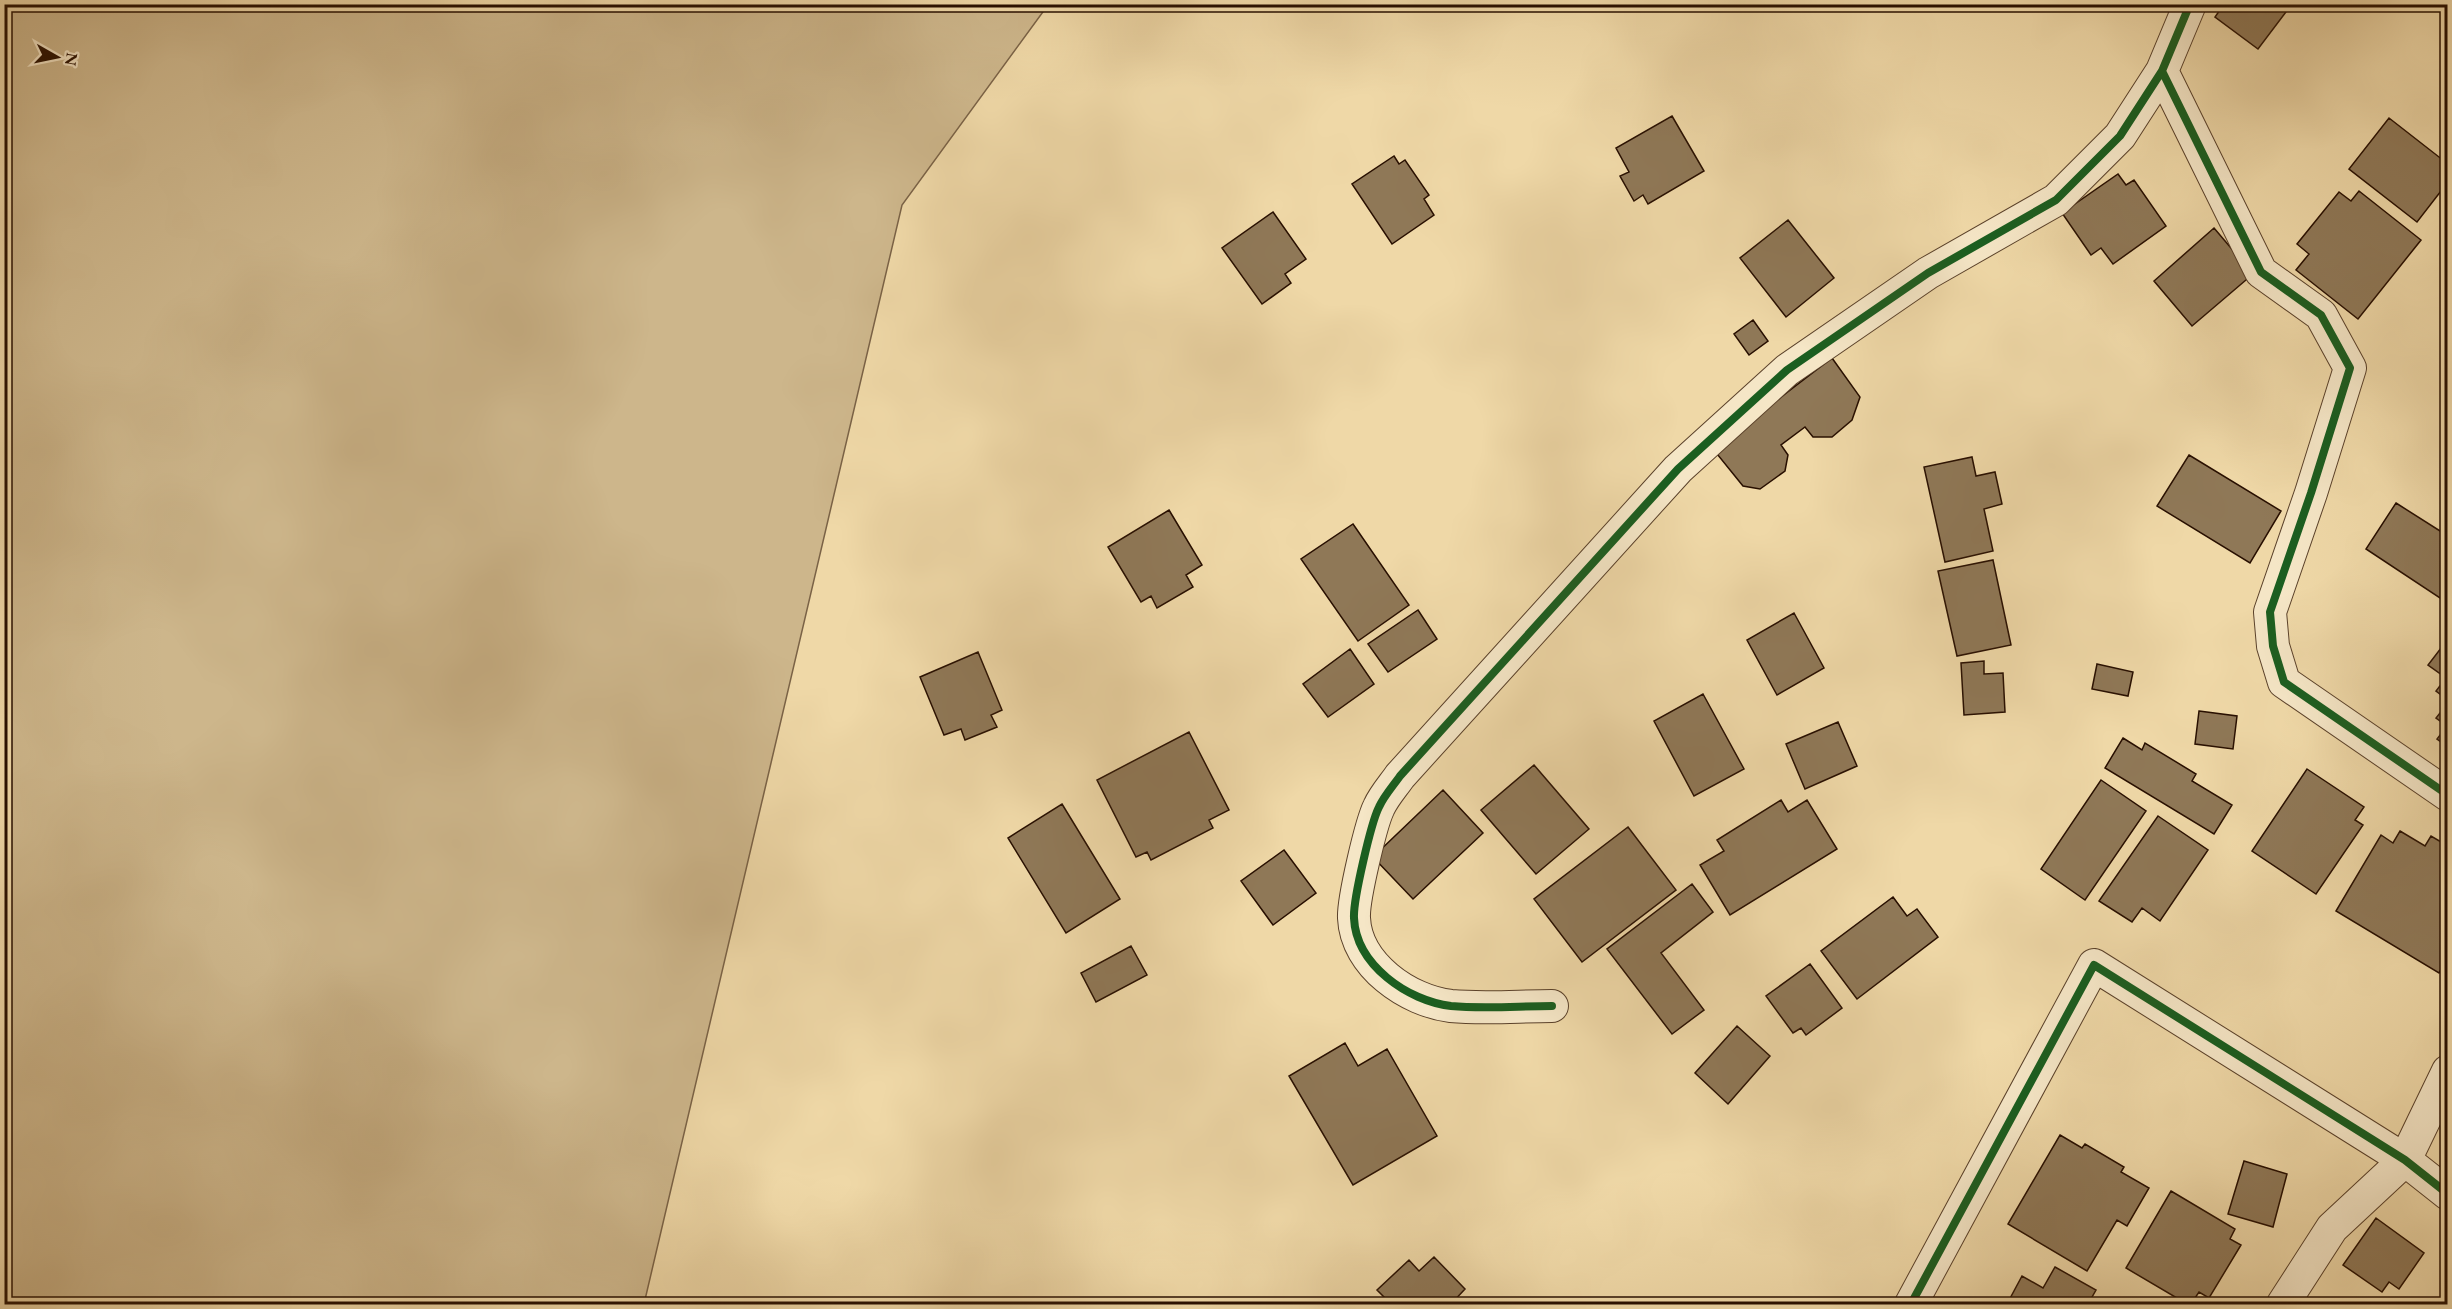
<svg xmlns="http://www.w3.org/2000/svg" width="2452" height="1309" viewBox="0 0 2452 1309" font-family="'EB Garamond',serif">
	<rect width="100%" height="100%" fill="#efd8a7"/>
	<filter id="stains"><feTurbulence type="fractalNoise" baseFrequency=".00333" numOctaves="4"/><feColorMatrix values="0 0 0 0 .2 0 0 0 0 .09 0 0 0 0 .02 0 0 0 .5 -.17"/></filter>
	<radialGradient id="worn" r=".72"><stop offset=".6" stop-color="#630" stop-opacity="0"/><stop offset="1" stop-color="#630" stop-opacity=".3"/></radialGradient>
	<path fill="#cdb68b" stroke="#7a6246" stroke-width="1.5" d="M5,4L1048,5L902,205L644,1304H5Z"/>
	<path fill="#8f7857" stroke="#280f00" stroke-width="1.5" d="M2224,4H2292L2258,49L2215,17Z
		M1672,116L1704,171L1648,204L1643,195L1634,201L1620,176L1629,172L1616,148Z
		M2389,118L2448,164V182L2417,222L2349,169Z
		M1394,156L1399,164L1405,160L1429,195L1424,199L1434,215L1392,244L1352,184Z
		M2118,174L2126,185L2134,180L2166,226L2113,264L2101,248L2091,255L2062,213Z
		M2359,191L2421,240L2358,319L2296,270L2309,254L2297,244L2339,192L2351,201Z
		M1273,212L1306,259L1285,274L1291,283L1262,304L1222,248Z
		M1788,220L1834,278L1786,317L1740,258Z
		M2214,228L2253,274L2192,326L2154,281Z
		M1753,320L1768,341L1749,355L1734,334Z
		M1832,358L1860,397L1852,420L1832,437H1813L1805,427L1781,445L1788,455L1785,471L1760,489L1743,486L1713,449Z
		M2189,455L2281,511L2250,563L2157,506Z
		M1972,457L1976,476L1995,472L2002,504L1984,509L1993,551L1945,562L1924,467Z
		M2396,503L2448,536V587L2440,598L2366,549Z
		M1169,510L1202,565L1186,575L1193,587L1157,608L1151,596L1141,602L1108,547Z
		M1353,524L1409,605L1358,641L1301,559Z
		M1993,560L2011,645L1957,656L1938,571Z
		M1418,610L1437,639L1388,672L1368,644Z
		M1794,613L1824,668L1777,695L1747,640Z
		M2448,639V700L2436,691L2446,678L2428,665Z
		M1350,649L1374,684L1328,717L1303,684Z
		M978,652L1002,710L991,715L997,727L965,740L961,729L944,735L920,677Z
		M1984,661V674L2003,673L2005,712L1964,715L1961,663Z
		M2097,664L2133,672L2128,696L2092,689Z
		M1703,694L1744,769L1694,796L1654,721Z
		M2448,703V747L2437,739L2447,726L2436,718Z
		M2199,711L2237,716L2233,749L2195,744Z
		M1838,722L1857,766L1805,789L1786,744Z
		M1189,732L1229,810L1209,820L1213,828L1151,860L1147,852L1136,857L1097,780Z
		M2123,738L2142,750L2145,743L2196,774L2192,781L2232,805L2214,834L2105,768Z
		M1534,765L1589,829L1536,874L1481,810Z
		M2307,769L2364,807L2355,820L2363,825L2316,894L2252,851Z
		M2101,780L2146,811L2085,900L2041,869Z
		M1443,790L1483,833L1413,899L1373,857Z
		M1781,800L1788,812L1807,800L1837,849L1730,915L1700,865L1724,851L1717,840Z
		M1062,804L1120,899L1066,933L1008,838Z
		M2158,816L2208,850L2160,921L2142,908L2132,922L2099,901Z
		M1628,827L1676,890L1582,962L1534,899Z
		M2400,831L2425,846L2431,836L2448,846V958L2439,973L2336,911L2381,835L2393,843Z
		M1284,850L1316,893L1273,925L1241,881Z
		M1692,884L1713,912L1661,953L1704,1010L1672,1034L1607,949Z
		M1893,897L1907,916L1917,909L1938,937L1857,999L1821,951Z
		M1131,946L1147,975L1096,1002L1081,973Z
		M1810,964L1842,1008L1806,1035L1801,1028L1793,1033L1766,996Z
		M1737,1026L1770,1056L1728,1104L1695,1073Z
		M1345,1043L1358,1066L1387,1049L1437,1136L1353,1185L1289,1076Z
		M2060,1135L2082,1148L2085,1144L2124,1167L2121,1172L2149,1188L2127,1226L2117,1220L2087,1271L2008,1224Z
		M2244,1161L2287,1174L2273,1227L2228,1214Z
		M2171,1191L2235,1229L2230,1239L2241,1245L2209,1298L2199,1292L2191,1304H2187L2126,1268Z
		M2376,1218L2424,1253L2399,1289L2389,1282L2382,1292L2343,1265Z
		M1434,1257L1465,1289L1451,1304H1391L1377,1290L1409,1260L1419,1271Z
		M2055,1267L2096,1290L2088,1304H2007L2022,1276L2043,1288Z"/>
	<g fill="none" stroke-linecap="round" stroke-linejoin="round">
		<g stroke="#5a412a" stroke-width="34">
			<path id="street" d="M2162,71L2261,272L2321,315L2350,368L2311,493L2270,612L2273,646L2284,682L2448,795
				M1552,1006C1519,1006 1484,1009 1451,1006C1408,1001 1356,965 1354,918C1353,900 1371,823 1379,807C1384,796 1393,786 1400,776L1678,469L1787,370L1928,273L2056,200L2120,136L2162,71L2190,4
				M1911,1304L2094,965L2405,1160L2448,1194
				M2283,1304L2332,1228L2405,1160L2448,1071"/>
		</g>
		<use href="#street" stroke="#f5e6c6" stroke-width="32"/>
		<g stroke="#f5e6c6" stroke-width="11">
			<path id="cycleway" d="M2162,71L2261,272L2321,315L2350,368L2311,493L2270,612L2273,646L2284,682L2448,795
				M1552,1006C1519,1006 1484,1009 1451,1006C1408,1001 1356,965 1354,918C1353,900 1371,823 1379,807C1384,796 1393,786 1400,776L1678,469L1787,370L1928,273L2056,200L2120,136L2162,71L2190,4
				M1911,1304L2094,965L2405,1160L2448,1194"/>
		</g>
		<use href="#cycleway" stroke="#1b5e20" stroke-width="8"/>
	</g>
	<rect width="2452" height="1309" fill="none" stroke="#efd8a7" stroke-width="24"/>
	<rect x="6" y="6" width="2440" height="1297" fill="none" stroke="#280f00" stroke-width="3"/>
	<rect x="12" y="12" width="2428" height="1285" fill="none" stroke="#280f00" stroke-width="1.5"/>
	<g transform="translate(57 57) rotate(99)" stroke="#f5e6c6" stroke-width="4.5" paint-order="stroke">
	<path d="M0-4.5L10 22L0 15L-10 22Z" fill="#280f00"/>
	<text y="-9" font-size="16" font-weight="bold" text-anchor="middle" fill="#280f00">N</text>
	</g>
	<rect width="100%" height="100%" filter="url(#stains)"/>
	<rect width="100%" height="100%" fill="url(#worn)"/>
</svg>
